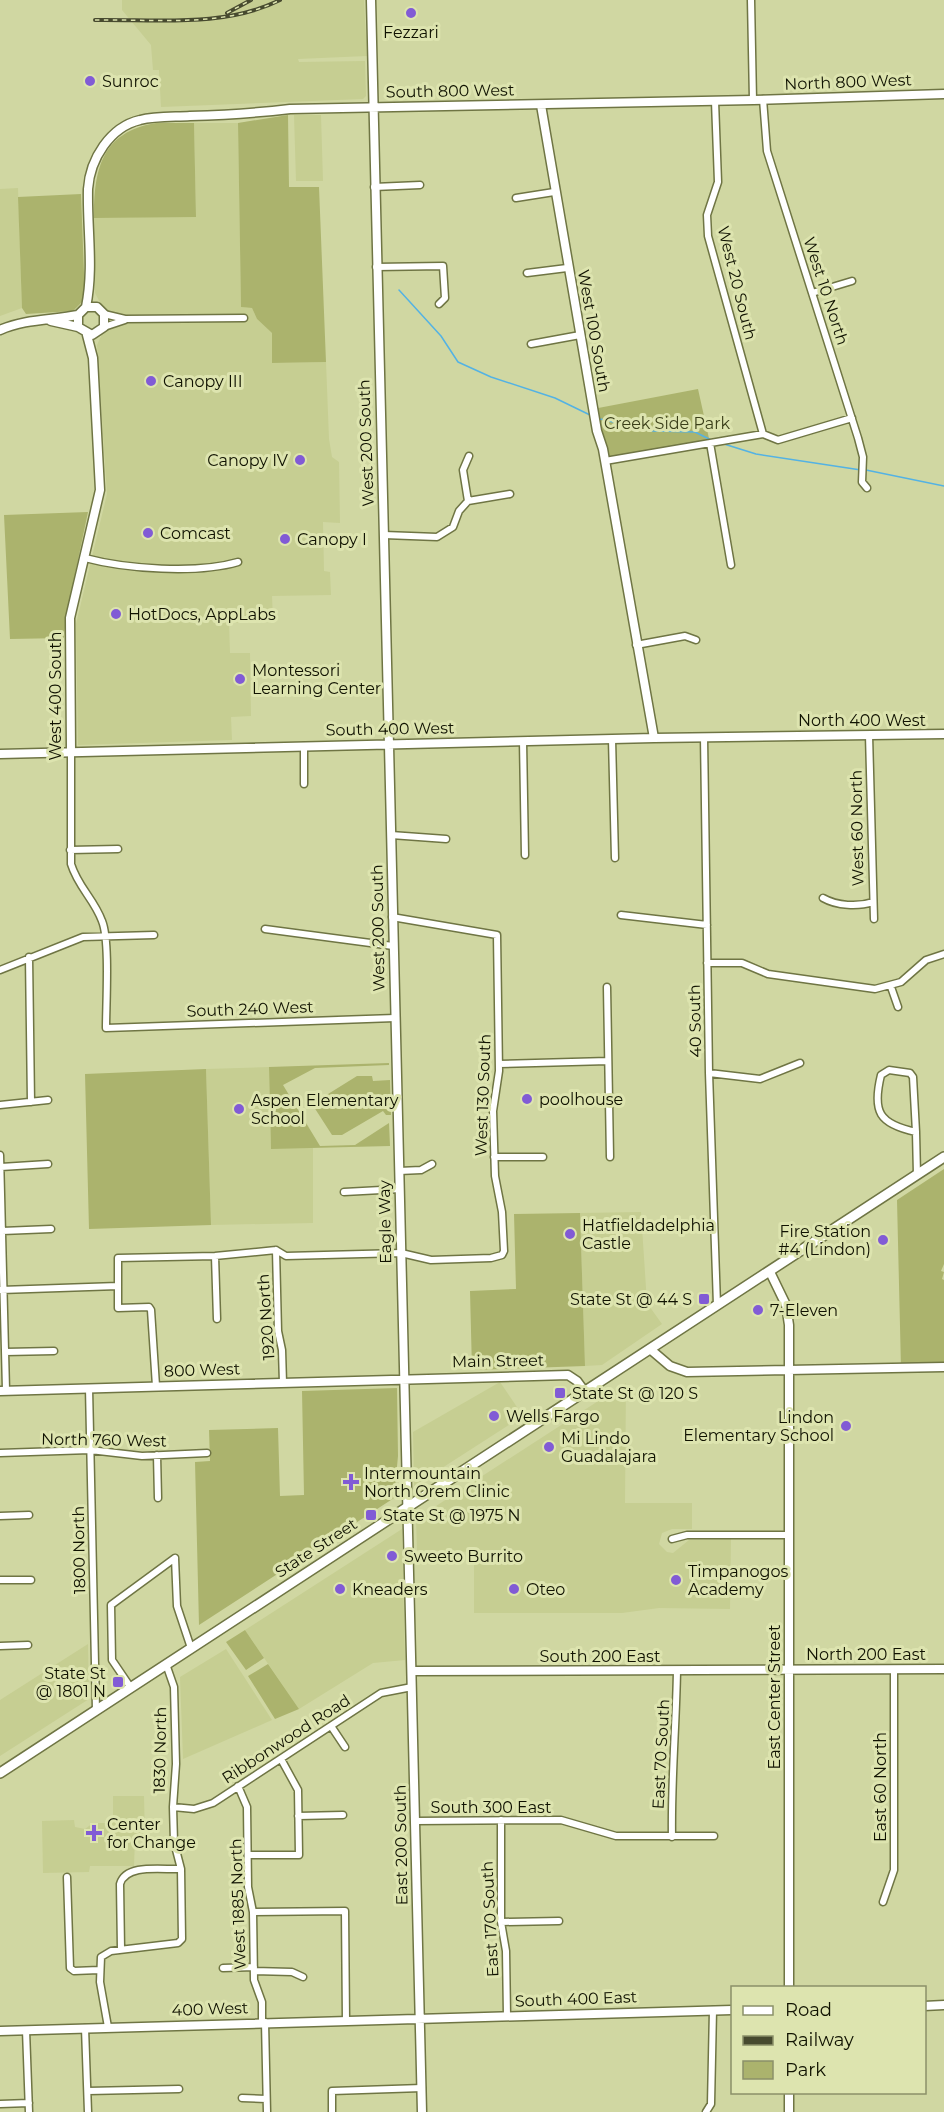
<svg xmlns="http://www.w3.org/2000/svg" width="944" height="2112" viewBox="0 0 944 2112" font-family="Montserrat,sans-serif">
	<rect width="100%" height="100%" fill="#d0d7a2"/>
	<path fill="#c6ce92" d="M122,0H364L367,56L298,59L299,62L365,61L366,96L363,99L161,107L159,70H153L151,45L122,10Z
		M294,115H321L323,181H296Z
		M194,123H238L241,307L252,308L257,319L272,333V363L326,362L329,439L332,457L339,462L340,523L323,522L324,571L330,572L331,595L272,596L273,621L229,623L230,653H250L251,716L231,717L232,740L78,745L76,624L107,494L97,345L103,332L116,325V315L104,310L95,293L94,218L196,216Z
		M18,188L22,308L0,316V189Z
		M269,1067L271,1148H313V1223L211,1225L206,1069Z
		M641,1212L647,1303L662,1324L602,1365L585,1366L580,1213Z
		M500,1382L523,1416L414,1486L413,1432Z
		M626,1383L625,1503H692V1529H672L662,1533L659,1544L667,1552L673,1553L689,1540L731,1539L730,1609L659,1608L622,1613H474V1552L417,1550L416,1519Z
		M402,1529L405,1660L373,1663L299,1709L245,1630Z
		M88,1644L89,1699L0,1756V1700Z
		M226,1649L272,1720L183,1759L180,1677Z
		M113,1796H144L145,1837L135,1838L134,1866H90L89,1872L43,1873L42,1821L74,1820L75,1827L85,1829L93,1823H113Z"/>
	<path fill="#abb36d" d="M288,115L289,187H319L326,362L272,363V333L257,319L252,308L241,307L238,123Z
		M156,123H194L196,217L94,218C94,170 101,132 156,123Z
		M81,194L85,299L73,311L26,314L22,308L18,197Z
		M698,389L710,443L605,461L593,409Z
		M88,512L66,617L64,638L10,639L4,515Z
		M389,1063V1065L315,1068L283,1085L320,1146L355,1145L389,1123L390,1146L271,1149L269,1067Z
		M206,1069L211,1225L89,1229L85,1074Z
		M357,1076H372L373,1081L390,1080L391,1115H386L383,1111L342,1135H332L312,1104Z
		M944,1169V1264L941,1271L944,1272L942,1279L944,1280V1367L901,1368L897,1200Z
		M580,1213L585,1366L472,1370L470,1291L516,1289L514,1214Z
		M397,1388L398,1456L394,1498L199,1625L195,1462L210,1461L209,1430L278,1428L280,1496L304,1495L302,1391Z
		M245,1630L264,1658L246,1670L226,1642Z
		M268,1664L299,1709L275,1719L248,1676Z"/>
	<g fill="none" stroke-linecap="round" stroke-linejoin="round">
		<path stroke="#53b2e4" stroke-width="1.5" d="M399,290L441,336L458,362L491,377L555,398L590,415
			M600,419L653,431L695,432L711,440
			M724,444L756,454L861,470
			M866,470L944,486"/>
		<g stroke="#6f7544" stroke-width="9">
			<path id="street" d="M751,0L753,100
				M763,99L767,151L858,438L863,457L862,482L867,488
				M715,101L718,182L707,215L708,236L763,434
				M374,187L420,185
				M516,198L554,192
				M376,267L443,266L445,298L439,304
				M527,273L567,268
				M812,293L852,281
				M104,314L125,319L244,318
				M104,327L125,320
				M531,344L580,335
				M710,443L731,565
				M605,461L763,434L778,440L852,418
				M468,501L463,470L469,456
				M384,535L437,537L453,527L459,511L468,501L510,494
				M85,558C126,569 197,574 238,562
				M636,645L685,636L696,640
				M869,735L874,919
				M704,737L709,1073L717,1305
				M612,739L615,858
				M523,741L525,855
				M304,746V784
				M71,752V864C78,887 94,899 102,921C110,940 106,1004 106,1028L395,1018
				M391,835L446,839
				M70,850L118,849
				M823,898C837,906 858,907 873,902
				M621,915L707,925
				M265,929L393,946
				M29,957L31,1102
				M707,963H742L768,974L875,989L901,982L926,960L944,954
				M0,970L83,937L154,935
				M607,987L610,1157
				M891,987L898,1007
				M499,1064L608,1061
				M889,1070L910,1073L913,1077L916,1132C879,1124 872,1112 881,1075Z
				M709,1073L760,1079L800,1063
				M0,1105L48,1100
				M916,1132L917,1175
				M0,1155L6,1390
				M494,1157H543
				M1,1167L48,1164
				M399,1171L421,1170L432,1164
				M344,1192L400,1189
				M2,1231L51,1229
				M276,1250L286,1256L401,1253L431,1260L491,1258L502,1255L504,1251L502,1212L495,1176L493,1111L499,1071L497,935L392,917
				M276,1250L278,1331L282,1350L283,1383
				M215,1256L217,1319
				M1,1290L118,1286
				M5,1352L54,1351
				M156,1386L151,1310L149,1307L118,1308V1258L215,1256L276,1250
				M89,1388L96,1710
				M0,1453L90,1450L142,1456L207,1453
				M157,1455L158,1498
				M0,1516L29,1515
				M672,1539L687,1535H789
				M175,1558L177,1606L191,1648
				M0,1580H31
				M0,1646L28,1645
				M131,1688L112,1660L111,1605L175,1558
				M331,1726L345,1747
				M238,1786L247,1807L248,1887L253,1912L254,1980L262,2002V2022
				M173,1807L194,1809L213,1803L381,1693L412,1687
				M298,1816L343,1815
				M501,1820V1922L506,1951L507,2016
				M416,1821L561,1820L616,1836H714
				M672,1837C671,1782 676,1727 677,1671
				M248,1855H299L298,1790L281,1759
				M67,1877L70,1968L74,1971L99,1970
				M883,1902L894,1870V1670
				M253,1912L345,1911L346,2021
				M501,1922L559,1921
				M121,1949L120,1884C126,1863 163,1870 181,1869
				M223,1968L254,1967
				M254,1971L292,1972L303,1977
				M265,2022L267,2112
				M108,2027L100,1982L101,1957L111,1951L178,1943L182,1939L181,1869L174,1842L173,1807L176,1764L174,1687L166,1664
				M85,2028L88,2112
				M26,2030L29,2112
				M88,2091L179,2089
				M242,2098L266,2099
				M0,2104L29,2103
				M332,2112V2091L422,2088
				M706,2112L711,2104L713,2010"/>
		</g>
		<g stroke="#6f7544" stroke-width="11">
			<path id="secondary" d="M371,0L422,2112
				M541,105L597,431L603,449L654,738
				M86,307C94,268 87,229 88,189C90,159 110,127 140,120C155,116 174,117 190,116C224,115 257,113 290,109L753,100L944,94
				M51,321L78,327L92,335L104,327V314L97,307H86L78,315V327
				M0,330C24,319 52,320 78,315
				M71,752L70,618L100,490L93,358L87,335
				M0,754L654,738L944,734
				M770,1272L786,1305L789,1325V1988
				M650,1349L670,1366L687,1372L944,1367
				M0,1391L568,1375L577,1381L585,1392
				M412,1671L944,1669
				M924,2006L944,2005
				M0,2031L732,2010
				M789,2112V2092"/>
		</g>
		<g stroke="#6f7544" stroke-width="12">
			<path id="primary" d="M0,1773L944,1157"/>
		</g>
		<use href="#street" stroke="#fff" stroke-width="6"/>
		<use href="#secondary" stroke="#fff" stroke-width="8"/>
		<use href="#primary" stroke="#fff" stroke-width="9"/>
		<g stroke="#474a2f" stroke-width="4">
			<path id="rail" d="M227,13L251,0
				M95,20C156,19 224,28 280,0"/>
		</g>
		<use href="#rail" stroke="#dde4af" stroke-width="1.5" stroke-dasharray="4.5" stroke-linecap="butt"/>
	</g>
	<g fill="#815bd5" stroke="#dde4af" stroke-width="2">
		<circle cx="411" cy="13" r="6"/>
		<circle cx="90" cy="81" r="6"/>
		<circle cx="151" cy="381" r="6"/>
		<circle cx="300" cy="460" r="6"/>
		<circle cx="148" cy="533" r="6"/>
		<circle cx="285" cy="539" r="6"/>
		<circle cx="116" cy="614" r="6"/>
		<circle cx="240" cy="679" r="6"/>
		<circle cx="527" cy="1099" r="6"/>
		<circle cx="239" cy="1109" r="6"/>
		<circle cx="570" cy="1234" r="6"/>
		<circle cx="883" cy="1240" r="6"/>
		<rect x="698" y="1293" width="12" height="12" rx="3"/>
		<circle cx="758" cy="1310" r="6"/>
		<rect x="554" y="1387" width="12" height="12" rx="3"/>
		<circle cx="494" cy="1416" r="6"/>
		<circle cx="846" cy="1426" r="6"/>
		<circle cx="549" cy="1447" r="6"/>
		<path d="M348 1473h6v6h6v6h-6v6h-6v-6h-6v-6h6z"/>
		<rect x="365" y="1509" width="12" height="12" rx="3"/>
		<circle cx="392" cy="1556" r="6"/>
		<circle cx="676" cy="1580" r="6"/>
		<circle cx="340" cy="1589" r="6"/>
		<circle cx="514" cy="1589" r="6"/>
		<rect x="112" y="1676" width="12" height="12" rx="3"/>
		<path d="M91 1824h6v6h6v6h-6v6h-6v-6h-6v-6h6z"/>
	</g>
	<g text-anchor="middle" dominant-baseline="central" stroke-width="6" stroke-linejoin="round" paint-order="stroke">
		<g font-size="16" fill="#101201" stroke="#dde4af" text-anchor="start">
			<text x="411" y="32" text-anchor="middle">Fezzari</text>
			<text x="102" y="81">Sunroc</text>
			<text x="163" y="381">Canopy III</text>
			<text x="288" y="460" text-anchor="end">Canopy IV</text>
			<text x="160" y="533">Comcast</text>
			<text x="297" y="539">Canopy I</text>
			<text x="128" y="614">HotDocs, AppLabs</text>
			<text x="252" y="670">Montessori<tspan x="252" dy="18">Learning Center</tspan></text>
			<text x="539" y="1099">poolhouse</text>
			<text x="251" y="1100">Aspen Elementary<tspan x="251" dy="18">School</tspan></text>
			<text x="582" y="1225">Hatfieldadelphia<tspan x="582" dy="18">Castle</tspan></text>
			<text x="871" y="1231" text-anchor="end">Fire Station<tspan x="871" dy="18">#4 (Lindon)</tspan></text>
			<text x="692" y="1299" text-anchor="end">State St @ 44 S</text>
			<text x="770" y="1310">7-Eleven</text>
			<text x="572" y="1393">State St @ 120 S</text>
			<text x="506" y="1416">Wells Fargo</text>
			<text x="834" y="1417" text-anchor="end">Lindon<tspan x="834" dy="18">Elementary School</tspan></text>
			<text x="561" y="1438">Mi Lindo<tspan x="561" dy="18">Guadalajara</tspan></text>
			<text x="364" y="1473">Intermountain<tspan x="364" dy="18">North Orem Clinic</tspan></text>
			<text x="383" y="1515">State St @ 1975 N</text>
			<text x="404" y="1556">Sweeto Burrito</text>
			<text x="688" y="1571">Timpanogos<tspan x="688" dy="18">Academy</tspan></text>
			<text x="352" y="1589">Kneaders</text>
			<text x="526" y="1589">Oteo</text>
			<text x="106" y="1673" text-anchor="end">State St<tspan x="106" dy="18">@ 1801 N</tspan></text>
			<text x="107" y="1824">Center<tspan x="107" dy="18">for Change</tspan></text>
		</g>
		<g font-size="16" fill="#101201" stroke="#dde4af">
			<text transform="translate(848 82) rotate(-2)">North 800 West</text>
			<text transform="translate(450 91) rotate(-1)">South 800 West</text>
			<text transform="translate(737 283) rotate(76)">West 20 South</text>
			<text transform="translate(826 291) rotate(72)">West 10 North</text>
			<text transform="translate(594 331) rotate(80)">West 100 South</text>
			<text transform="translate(366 443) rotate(-92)">West 200 South</text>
			<text transform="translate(55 696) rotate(-90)">West 400 South</text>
			<text x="862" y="720">North 400 West</text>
			<text transform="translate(390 729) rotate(-1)">South 400 West</text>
			<text transform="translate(857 828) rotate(-91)">West 60 North</text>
			<text transform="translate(378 928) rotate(-91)">West 200 South</text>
			<text transform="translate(250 1009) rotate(-2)">South 240 West</text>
			<text transform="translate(695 1021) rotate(-91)">40 South</text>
			<text transform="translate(483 1095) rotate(-88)">West 130 South</text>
			<text transform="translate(385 1222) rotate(-91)">Eagle Way</text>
			<text transform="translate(266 1317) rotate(-94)">1920 North</text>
			<text transform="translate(498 1361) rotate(-1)">Main Street</text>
			<text transform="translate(202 1370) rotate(-2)">800 West</text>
			<text transform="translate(104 1440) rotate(1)">North 760 West</text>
			<text transform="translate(316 1548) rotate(-33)">State Street</text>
			<text transform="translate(79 1550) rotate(-91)">1800 North</text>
			<text x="866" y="1654">North 200 East</text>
			<text x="600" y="1656">South 200 East</text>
			<text transform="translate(774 1697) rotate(-90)">East Center Street</text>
			<text transform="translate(286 1739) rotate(-33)">Ribbonwood Road</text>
			<text transform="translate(160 1750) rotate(-89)">1830 North</text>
			<text transform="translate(661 1754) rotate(-87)">East 70 South</text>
			<text transform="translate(880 1787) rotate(-90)">East 60 North</text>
			<text x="491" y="1807">South 300 East</text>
			<text transform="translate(401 1845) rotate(-91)">East 200 South</text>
			<text transform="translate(238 1904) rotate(-92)">West 1885 North</text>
			<text transform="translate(490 1919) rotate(-93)">East 170 South</text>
			<text transform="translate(576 1999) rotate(-2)">South 400 East</text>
			<text transform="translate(210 2009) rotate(-2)">400 West</text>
		</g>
		<g font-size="16" fill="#3b3f19" stroke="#dde4af">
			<text x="667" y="423">Creek Side Park</text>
		</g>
	</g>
	<rect x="731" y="1986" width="195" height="108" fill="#dde4af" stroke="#8b9069" stroke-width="1.5"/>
	<rect x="743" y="2006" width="30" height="9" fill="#ffffff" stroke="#8b9069" stroke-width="1.5"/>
	<text x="785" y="2016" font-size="18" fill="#101201">Road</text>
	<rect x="743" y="2036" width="30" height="9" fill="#474a2f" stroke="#8b9069" stroke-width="1.5"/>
	<text x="785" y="2046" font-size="18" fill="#101201">Railway</text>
	<rect x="743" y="2061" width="30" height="18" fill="#abb36d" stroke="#8b9069" stroke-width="1.5"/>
	<text x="785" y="2076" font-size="18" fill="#101201">Park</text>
</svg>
